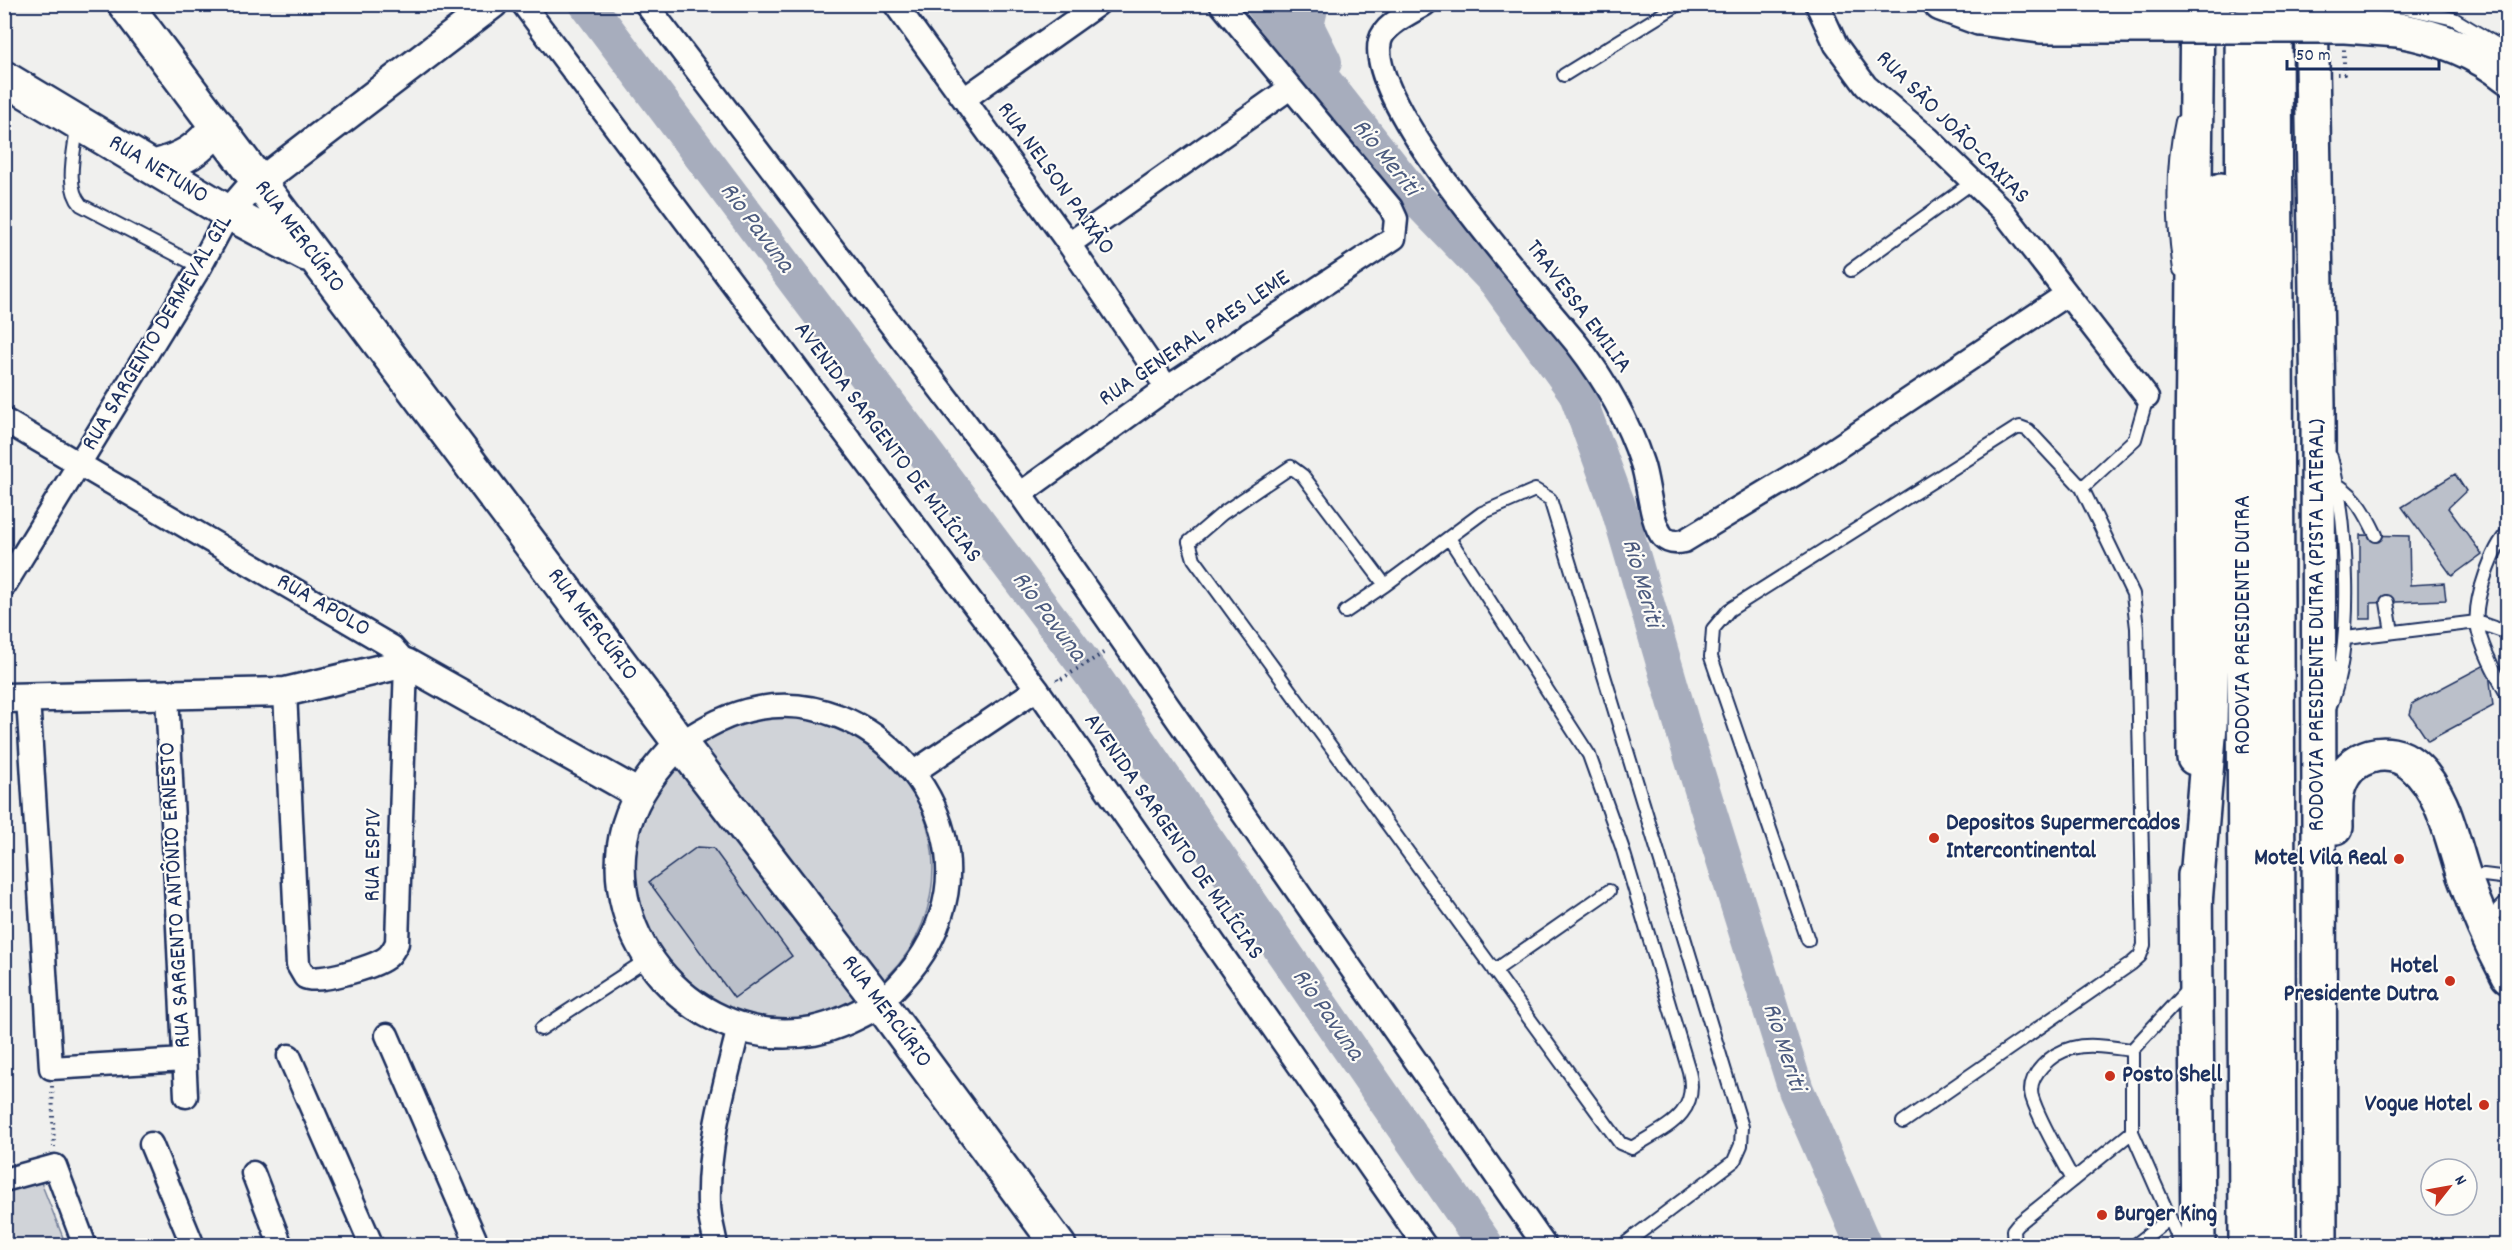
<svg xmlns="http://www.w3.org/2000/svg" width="2512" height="1250" viewBox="0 0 2512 1250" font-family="Dekko,sans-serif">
	<rect width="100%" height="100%" fill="#f0f0ee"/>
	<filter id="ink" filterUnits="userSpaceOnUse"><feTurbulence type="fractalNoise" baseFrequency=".0167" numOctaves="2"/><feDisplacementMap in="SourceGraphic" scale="12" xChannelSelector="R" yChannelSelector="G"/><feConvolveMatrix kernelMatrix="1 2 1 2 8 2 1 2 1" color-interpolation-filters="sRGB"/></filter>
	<g filter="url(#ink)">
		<path fill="#d0d3d8" stroke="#76819b" stroke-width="1.5" d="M629 868a152 152 0 1 1 304 0a152 152 0 1 1-304 0Z
			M40,1180L66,1245H5L4,1192Z"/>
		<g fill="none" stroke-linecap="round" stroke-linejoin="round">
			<path stroke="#a7adbd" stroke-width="36" d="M587,4L1094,677L1486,1246
				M1263,4L1415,197L1496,281L1576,392L1618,506L1685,735L1796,1090L1864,1246
				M1311,4L1306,26L1324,62"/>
		</g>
		<path fill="#bbc0ca" stroke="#1b2f5e" stroke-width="1.5" d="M2455,474L2466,491L2448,508L2482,554L2452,576L2402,507Z
			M2360,535L2409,536L2410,585L2444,583L2446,600L2371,603V619H2360Z
			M2506,558H2508V620H2503Z
			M2485,665L2489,673L2493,706L2428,741L2410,714L2413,703Z
			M697,847L713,848L792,956L734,998L649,882Z"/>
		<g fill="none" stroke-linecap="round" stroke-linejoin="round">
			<g stroke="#1b2f5e" stroke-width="16">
				<path id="service" d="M2388,4L2454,19L2499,46L2508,55
					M1564,75L1679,4
					M77,126C75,150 64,186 81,205L200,267
					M1851,270L1973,182
					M2180,270C2173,220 2171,170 2182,121
					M2338,485C2358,498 2366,514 2376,535
					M2082,488L2135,439L2147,397
					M2508,532C2492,549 2474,599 2477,623C2480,646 2496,675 2508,696
					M1449,538L1589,755L1622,847L1689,1071C1700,1116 1664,1127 1632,1148L1620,1143L1194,559L1189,542L1223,513L1291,467L1303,476L1385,585L1482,513L1535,490L1550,499L1742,1127L1741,1145L1734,1161L1622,1246
					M2387,602L2392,632
					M1345,612L1385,585
					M2346,638L2477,622L2508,633
					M2329,709C2355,645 2348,524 2331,457
					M2467,877L2484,875L2508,878
					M2485,923L2508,901
					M1808,940L1711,657L1713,629L1729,610L2015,429L2020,427L2028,430L2082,488L2133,594L2137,628L2144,945L2140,956L2131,964L1903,1122
					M1494,971L1609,891
					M541,1029L648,959
					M2073,1180C2060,1154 2040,1123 2032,1097C2026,1075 2052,1053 2072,1048C2091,1043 2113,1048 2132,1050
					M2014,1246L2013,1230L2017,1225L2132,1132
					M2134,1246L2170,1218
					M2182,1246L2132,1132V1050L2191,986"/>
			</g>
			<g stroke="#1b2f5e" stroke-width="27">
				<path id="minor" d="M523,4L1037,689L1425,1246
					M646,4L1020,494L1545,1246
					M895,4L1069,244L1167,388
					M1425,4C1411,13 1384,24 1380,41C1365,104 1534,291 1577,344C1605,380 1628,421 1642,463C1649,483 1650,522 1663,537C1669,543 1676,543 1684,541L1823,457L2067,294
					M1817,4L1836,45L1866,86L1928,138L2002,210L2147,397
					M964,99L1098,4
					M1069,244L1290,88
					M4,420L392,647L406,663L397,943C394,948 392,954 386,958C374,967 317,984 305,977L298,965L285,692
					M1020,494L1167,388L1394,238L1396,219L1391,208L1221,4
					M4,586L200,267L229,213
					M167,694L186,1096
					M28,698L51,1068L184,1060
					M680,743C705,727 729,713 759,708C870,688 977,806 941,915C929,952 908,977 880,1003
					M914,772L1037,689
					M387,1035L478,1246
					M289,1056L372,1246
					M151,1144L193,1246
					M253,1173L281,1246
					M4,1180L55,1166L85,1246
					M716,1246C714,1232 709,1218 709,1204C707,1145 725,1084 739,1027"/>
			</g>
			<g stroke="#1b2f5e" stroke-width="33">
				<path id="tertiary" d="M229,213L247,192L493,4
					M4,698L285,692L406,663L639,794
					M680,743C656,767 636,792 626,826C596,938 697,1052 813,1031C837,1026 858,1015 880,1003"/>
			</g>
			<g stroke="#1b2f5e" stroke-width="38">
				<path id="primary" d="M125,4L680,743L880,1003L1059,1246
					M1941,4L1979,18
					M2398,30C2439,37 2476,51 2508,77
					M4,78L229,213L306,254
					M154,167C181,160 201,150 217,125"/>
			</g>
			<g stroke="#1b2f5e" stroke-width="38">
				<path id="trunk" d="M2311,4L2318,404L2320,1246
					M2194,758L2192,448L2197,4
					M2336,827C2336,813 2334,799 2339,786C2349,755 2388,744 2413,765C2443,790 2452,840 2464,876C2476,910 2491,944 2508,976
					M2195,875L2198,1246"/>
			</g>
			<g stroke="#1b2f5e" stroke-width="38">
				<path id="motorway" d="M2242,4L2246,1246
					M2275,4L2279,1246
					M2195,903L2210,725L2221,190"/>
			</g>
			<path stroke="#1b2f5e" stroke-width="4" stroke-dasharray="1.5 4.5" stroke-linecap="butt" d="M2337,74H2344V49
				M1057,679L1058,681L1105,652
				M52,1086L54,1147"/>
			<use href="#service" stroke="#fdfcf7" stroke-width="12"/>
			<use href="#minor" stroke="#fdfcf7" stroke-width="22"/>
			<use href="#tertiary" stroke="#fdfcf7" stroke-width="28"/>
			<use href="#primary" stroke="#fdfcf7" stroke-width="33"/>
			<use href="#trunk" stroke="#fdfcf7" stroke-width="33"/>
			<use href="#motorway" stroke="#fdfcf7" stroke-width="33"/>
			<g stroke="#1b2f5e" stroke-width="38" stroke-linecap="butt">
				<path id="primary-bridge" d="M1979,18L2040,26H2345L2398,30"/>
			</g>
			<use href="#primary-bridge" stroke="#fdfcf7" stroke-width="33"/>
		</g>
	</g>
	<g fill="#c8321e" stroke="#fdfcf7" stroke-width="2">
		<circle cx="1934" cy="838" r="6"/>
		<circle cx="2399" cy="859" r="6"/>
		<circle cx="2450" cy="981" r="6"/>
		<circle cx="2110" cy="1076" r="6"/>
		<circle cx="2484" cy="1105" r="6"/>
		<circle cx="2102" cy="1215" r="6"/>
	</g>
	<g text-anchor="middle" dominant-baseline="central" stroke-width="4.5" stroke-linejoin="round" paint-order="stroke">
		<g font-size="24" fill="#1b2f5e" stroke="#fdfcf7">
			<text transform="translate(1952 128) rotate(45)">RUA SÃO JOÃO-CAXIAS</text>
			<text transform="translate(158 170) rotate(31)">RUA NETUNO</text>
			<text transform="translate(1055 179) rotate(54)">RUA NELSON PAIXÃO</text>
			<text transform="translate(299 237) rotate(53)">RUA MERCÚRIO</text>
			<text transform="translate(1578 307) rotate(53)">TRAVESSA EMILIA</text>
			<text transform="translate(158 333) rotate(-59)">RUA SARGENTO DERMEVAL GIL</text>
			<text transform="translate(1195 339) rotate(-34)">RUA GENERAL PAES LEME</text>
			<text transform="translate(887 443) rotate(53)">AVENIDA SARGENTO DE MILÍCIAS</text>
			<text transform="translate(323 606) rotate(30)">RUA APOLO</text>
			<text transform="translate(592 625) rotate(53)">RUA MERCÚRIO</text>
			<text transform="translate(2244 625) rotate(-90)">RODOVIA PRESIDENTE DUTRA</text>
			<text transform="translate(2318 625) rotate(-90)">RODOVIA PRESIDENTE DUTRA (PISTA LATERAL)</text>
			<text transform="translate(1173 837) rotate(55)">AVENIDA SARGENTO DE MILÍCIAS</text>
			<text transform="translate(374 855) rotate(-89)">RUA ESPIV</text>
			<text transform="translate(176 895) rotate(-93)">RUA SARGENTO ANTÔNIO ERNESTO</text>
			<text transform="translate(886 1012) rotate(53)">RUA MERCÚRIO</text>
		</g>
		<g font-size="24" font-weight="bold" fill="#1b2f5e" stroke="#fdfcf7" text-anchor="start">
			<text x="1946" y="824">Depositos Supermercados<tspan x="1946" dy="28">Intercontinental</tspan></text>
			<text x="2387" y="859" text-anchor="end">Motel Vila Real</text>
			<text x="2438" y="967" text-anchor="end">Hotel<tspan x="2438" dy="28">Presidente Dutra</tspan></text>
			<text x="2122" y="1076">Posto Shell</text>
			<text x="2472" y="1105" text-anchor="end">Vogue Hotel</text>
			<text x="2114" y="1215">Burger King</text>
		</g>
		<g font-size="26" font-style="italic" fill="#4c5b7f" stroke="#fdfcf7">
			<text transform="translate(1385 158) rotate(51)">Rio Meriti</text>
			<text transform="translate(756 228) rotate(53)">Rio Pavuna</text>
			<text transform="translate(1641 583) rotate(74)">Rio Meriti</text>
			<text transform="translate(1048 617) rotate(53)">Rio Pavuna</text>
			<text transform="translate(1327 1015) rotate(55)">Rio Pavuna</text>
			<text transform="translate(1783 1047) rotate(72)">Rio Meriti</text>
		</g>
	</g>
	<rect width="2512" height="1250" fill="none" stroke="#fdfcf7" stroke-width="24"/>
	<rect x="12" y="12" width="2488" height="1226" fill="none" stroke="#1b2f5e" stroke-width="2" filter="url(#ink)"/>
	<g transform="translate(2449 1187) rotate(59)"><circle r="28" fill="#fdfcf7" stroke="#a3aaba" stroke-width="1.5"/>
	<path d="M0-4.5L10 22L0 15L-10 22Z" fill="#c8321e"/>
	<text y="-9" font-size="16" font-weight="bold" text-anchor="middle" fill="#1b2f5e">N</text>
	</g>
	<path d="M2287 60v9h152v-9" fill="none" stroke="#1b2f5e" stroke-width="3"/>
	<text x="2296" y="60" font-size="18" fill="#1b2f5e" stroke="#fdfcf7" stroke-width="4.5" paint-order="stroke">50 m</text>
</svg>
